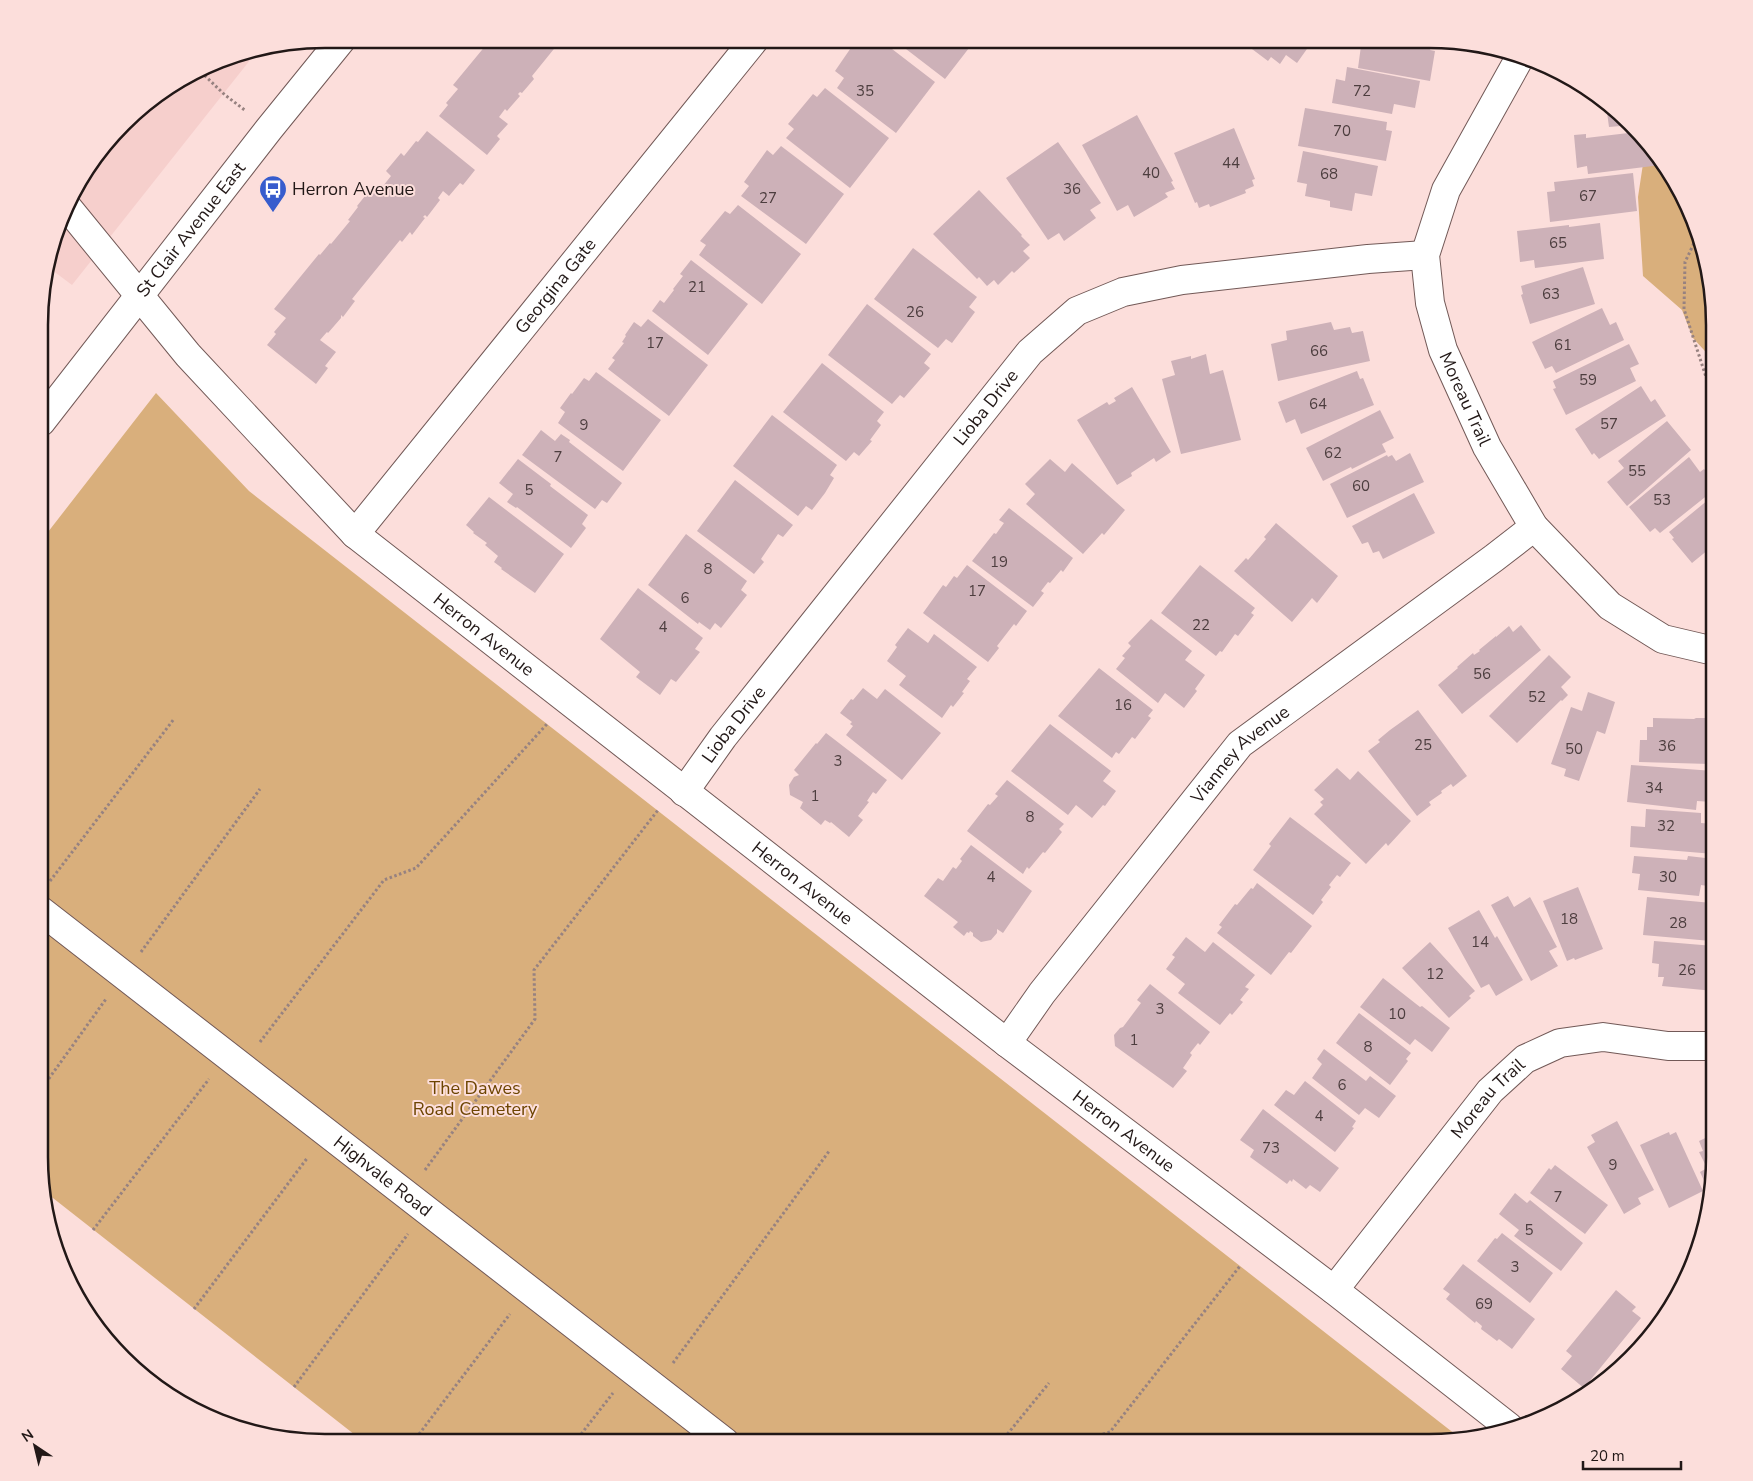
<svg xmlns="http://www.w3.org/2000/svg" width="1753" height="1481" viewBox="0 0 1753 1481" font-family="'Nunito Sans',sans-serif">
	<rect width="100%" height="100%" fill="#fcdedb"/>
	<path fill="#f6cfcc" d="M258,50L72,285L48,267L77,182L136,110L233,54Z"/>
	<path fill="#d9af7c" d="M1646,144L1685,198L1714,306V361L1693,338L1682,310L1643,276L1638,197Z
		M156,393L249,491L1460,1438L1447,1442H364L44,1191L39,1175L41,541Z"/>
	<path fill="#cdb1b8" d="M491,39H562L532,76L534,79L522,93L520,92L518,94L520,96L507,111L505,109L499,117L508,124L497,136L500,139L487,155L439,116L448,105L446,103L458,89L453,85Z
		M857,39L869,47L875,39H879L935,82L896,133L837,88L844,78L835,71Z
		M893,39H976L945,79Z
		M1260,39H1314L1297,63L1286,55L1280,64L1271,57L1268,61L1252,49Z
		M1370,39H1416L1432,42L1430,50L1435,51L1430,81L1358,68L1361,46L1369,48Z
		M1347,67L1420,81L1415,108L1394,104L1392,114L1332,103L1336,79L1345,81Z
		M825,88L889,138L850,188L786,138L794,129L788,124L813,94L817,97Z
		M1606,105L1631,123L1632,125L1609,127Z
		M1305,108L1387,122L1386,130L1392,131L1386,161L1298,146Z
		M1137,115L1173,181L1171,182L1175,189L1165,193L1168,197L1134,217L1128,205L1117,211L1082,145Z
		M1234,128L1255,179L1252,180L1254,186L1245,190L1246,193L1210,207L1209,204L1199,208L1197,202L1195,203L1174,153Z
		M427,131L475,170L463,185L460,183L449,196L443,191L438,198L440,200L427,217L425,215L423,217L425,218L412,235L410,232L402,242L400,240L352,299L355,301L343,317L341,315V318L328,333L327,332L320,340L336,352L325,366L328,368L316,384L267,345L276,334L274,332L286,318L274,309L319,254L320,255L330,243L331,244L350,221L348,220L358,207L357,206L373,186L379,191L391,176L386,171L401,153L404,156L416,141L418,142Z
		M1637,132L1661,165L1588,174L1587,166L1577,168L1574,135L1586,134V138Z
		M1058,142L1101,203L1090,210L1096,218L1082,228L1064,241L1059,233L1048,240L1006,178Z
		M781,146L844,194L806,244L741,196L749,186L744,182L767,150L773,155Z
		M1303,151L1378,166L1372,196L1355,193L1352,211L1330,207V201L1305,196L1307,184L1297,182Z
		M1633,173L1637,211L1550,222L1547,192L1555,191L1554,182Z
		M979,190L1022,235L1021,236L1030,245L1023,251L1030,258L1014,273L1012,271L998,285L994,280L987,286L979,277L977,279L933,234Z
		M738,205L801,254L762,304L699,255L706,245L700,241L725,211L730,214Z
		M1600,223L1604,259L1535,268L1534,260L1520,262L1517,231L1569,225V227Z
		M913,248L977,297L969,307L975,312L952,343L946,339L938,348L874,299Z
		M691,260L748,304L708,355L652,311L660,300L664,303L674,290L673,289L683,276L680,274Z
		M1583,267L1595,304L1530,324L1521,295L1523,294L1521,286Z
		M43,283L49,288L41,298V287Z
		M867,304L931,354L924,363L930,368L904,398L900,395L892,404L828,355Z
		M1602,308L1610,325L1616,322L1624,340L1556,373L1552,366L1545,369L1532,342Z
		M648,319L708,365L669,416L608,369L615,360L612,358L624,343L622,342L626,336L625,335L634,322L641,327Z
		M1331,322L1334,330L1350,327L1352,333L1363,331L1370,361L1278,381L1271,344L1287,340L1286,331Z
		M1629,344L1639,364L1630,368L1636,381L1566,415L1553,389L1556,388L1553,381Z
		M1206,354L1210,374L1223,370L1241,440L1181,454L1162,379L1175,375L1171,361L1191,356V359Z
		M822,363L884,412L877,421L881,425L870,440L872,441L859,456L854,452L846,461L783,412Z
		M1357,371L1360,379L1363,378L1374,405L1301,434L1295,419L1286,423L1278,402Z
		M596,372L661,420L623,471L558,423L565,412L560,408L571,393L572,394L584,378L589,381Z
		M1641,386L1651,402L1655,399L1666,416L1599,459L1594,453L1592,455L1575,429Z
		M1132,387L1171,452L1156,462L1154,458L1131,473L1132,476L1117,485L1077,420L1107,402L1109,405L1116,401L1114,398Z
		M1380,410L1394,438L1382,444L1386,452L1352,469L1351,467L1323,481L1306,448Z
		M772,415L837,465L830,475L834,478L825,493L812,510L806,506L798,516L733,466Z
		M1667,421L1691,450L1627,506L1607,482L1624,468L1618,461Z
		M541,430L555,441L561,434L570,440L569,442L622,483L607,503L602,500L595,509L522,455Z
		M1410,453L1424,482L1347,518L1330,484L1387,455L1388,457L1392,455L1396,461Z
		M1689,457L1700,472L1704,469L1714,481V490L1660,533L1655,528L1650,532L1629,507Z
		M518,459L551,484L550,486L588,515L582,524L586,528L571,548L517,507L516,508L507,502L513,494L499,483Z
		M1050,459L1065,472L1072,463L1125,510L1104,535L1102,533L1083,554L1026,504L1035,494L1025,484Z
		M735,480L793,525L783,537L778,534L761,559L764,562L754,574L697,531Z
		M1414,493L1435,533L1383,559L1379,551L1373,553L1368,542L1362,544L1352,526Z
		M1714,495V545L1692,563L1672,539L1674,538L1669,532Z
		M489,497L564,554L535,593L501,569L502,568L494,562L498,556L485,545L487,543L473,533L474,532L466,525Z
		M1009,508L1073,558L1063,572L1061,570L1050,583L1048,582L1041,591L1044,593L1033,607L972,561L994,533L996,534L1004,523L999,520Z
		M1276,523L1338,576L1317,603L1312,598L1292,622L1234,571L1246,558L1248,560L1266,539L1264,537Z
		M686,534L747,581L741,590L747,595L721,628L715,623L710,630L699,622L698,624L648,585Z
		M967,565L1027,611L1016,626L1014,624L997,646L999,648L988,662L923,613L943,585L946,587L954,576L957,578Z
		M1200,565L1255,608L1251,613L1254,615L1238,636L1235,634L1222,652L1220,651L1216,656L1161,613Z
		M638,588L703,638L695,649L700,652L676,682L671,679L660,695L636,677L640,672L600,639Z
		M1151,619L1192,651L1185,660L1205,675L1195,689L1197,691L1184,708L1165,693L1158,703L1116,669L1125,658L1122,656L1131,646L1128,643Z
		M1521,625L1541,650L1462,714L1438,685L1458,668L1457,667L1473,653L1474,655L1480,651L1479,650L1496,636V637L1509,626L1513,632Z
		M908,628L928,643L934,634L977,667L967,679L970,681L962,692L964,693L953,707L951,705L942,718L899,685L906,676L887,661L897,647L895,645Z
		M1549,655L1571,677L1561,687L1568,695L1562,701L1561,700L1517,743L1489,716Z
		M1099,668L1153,710L1148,716L1151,718L1135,739L1132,737L1119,754L1116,752L1112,758L1058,716Z
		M863,688L877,699L885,689L941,733L902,780L846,735L853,726L850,724L852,722L840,713L851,699L853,700Z
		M1588,692L1615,702L1605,734L1597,731L1579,781L1564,776L1566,769L1551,764L1571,707L1582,711Z
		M1418,710L1467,776L1453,787L1451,784L1441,791L1442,793L1429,802L1431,805L1417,816L1368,751L1380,742L1378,740L1390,730Z
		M1653,718L1694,719L1696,718H1706L1713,726V734L1711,737L1710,764L1639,762L1640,740H1647V727H1653Z
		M1050,724L1111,771L1103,781L1116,791L1105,806L1103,805L1092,818L1076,805L1068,815L1011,771Z
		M826,733L887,780L876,794L873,792L867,801L869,802L858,816L863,820L849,837L831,822L830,823L825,820L821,825L800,808L803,802L790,795L789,785L794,777L799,775L794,770L816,743L817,744Z
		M1631,765L1714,771L1712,802L1697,801L1696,810L1627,802Z
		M1337,768L1350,780L1358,771L1411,821L1388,846L1386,843L1366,864L1314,814L1323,805L1320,802L1324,799L1314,790Z
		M1007,780L1064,824L1059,829L1062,832L1045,853L1043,852L1029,869L1027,867L1023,874L967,831L988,804L990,805L998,796L995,794Z
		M1646,809L1701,813V823L1714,824V854L1630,847L1631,826L1645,827Z
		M1290,817L1351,863L1340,877L1337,875L1329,885L1331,887L1321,900L1323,902L1313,915L1253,870L1271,846L1269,844Z
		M971,845L1032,891L1003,933L997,929V933L991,940L981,942L973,936V933L970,931L969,933L967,932L964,936L953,927L958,922L924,896L938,878L943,881L953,867L956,869L962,861L960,859Z
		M1634,856L1687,860L1688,856L1714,859V887L1701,885L1699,896L1638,890L1640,874L1632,873Z
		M1257,883L1312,926L1291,953L1289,952L1271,975L1217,933L1222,927L1219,925L1235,904L1237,905L1251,888L1253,889Z
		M1578,887L1603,949L1575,960L1574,958L1567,961L1543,901Z
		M1508,896L1514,907L1530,897L1557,947L1549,951L1558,966L1531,981L1491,905Z
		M1647,897L1712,903L1711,910L1713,911L1711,941L1643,935Z
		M1479,910L1495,938L1497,936L1523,980L1496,996L1489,984L1481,988L1448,928Z
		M1186,937L1205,952L1213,942L1255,975L1245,987L1249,989L1240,1000L1243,1002L1232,1015L1230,1013L1220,1025L1178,993L1185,984L1166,969L1175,957L1172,955Z
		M1654,941L1714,946V991L1662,986L1664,977H1658L1659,964L1652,963Z
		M1430,942L1475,991L1469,996L1471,998L1449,1018L1402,968Z
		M1383,978L1420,1007L1422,1006L1450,1028L1432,1052L1415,1039L1410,1045L1360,1007Z
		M1150,984L1210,1032L1200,1045L1198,1043L1190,1053L1192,1055L1183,1068L1187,1071L1173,1088L1115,1046L1114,1035L1120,1028L1123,1027L1141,1003L1137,1000Z
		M1359,1013L1411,1053L1406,1059L1408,1061L1390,1085L1336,1043Z
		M1324,1049L1366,1081L1370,1076L1396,1096L1379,1118L1365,1108L1359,1115L1312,1078L1322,1064L1317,1059Z
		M1305,1081L1356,1121L1352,1127L1354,1128L1335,1152L1274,1105L1286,1090L1294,1095Z
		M1263,1109L1339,1168L1320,1192L1310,1185L1306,1189L1293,1179L1292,1182L1290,1180L1287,1184L1250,1157L1254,1150L1240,1140Z
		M1617,1121L1654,1190L1638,1198L1641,1204L1624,1214L1587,1147L1595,1142L1591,1135Z
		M1669,1132L1670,1135L1676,1132L1703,1191L1669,1208L1640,1145Z
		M1714,1134V1156L1708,1189L1700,1172L1707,1168L1699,1152L1703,1151L1699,1141Z
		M1555,1165L1608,1205L1585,1234L1530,1193L1549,1168L1551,1170Z
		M1515,1193L1527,1203L1530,1200L1583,1243L1561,1271L1514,1236L1519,1230L1499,1214Z
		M1502,1233L1553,1273L1530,1303L1477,1261L1495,1238L1497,1239Z
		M1463,1264L1535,1319L1512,1349L1499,1339L1497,1341L1481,1329L1482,1326L1476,1321L1475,1323L1446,1299L1450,1294L1443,1289Z
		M1616,1290L1636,1307L1632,1311L1641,1318L1588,1383L1591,1385L1585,1389L1561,1369L1572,1356L1566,1351Z"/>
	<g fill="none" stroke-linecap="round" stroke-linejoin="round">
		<g stroke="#725957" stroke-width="30">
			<g id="minor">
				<path id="s1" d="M1519,59L1446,190L1425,255L1430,303L1443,350L1487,447L1534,527L1610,606L1663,639L1714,651"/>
				<path id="s2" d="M68,208L188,355L355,534L1007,1043L1334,1290L1509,1427"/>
				<path id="s3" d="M355,534L755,39"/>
				<path id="s4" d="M684,792L723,737L1030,352L1077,311L1123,292L1182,280L1368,259L1425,255"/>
				<path id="s5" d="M40,910L725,1442"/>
				<path id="s6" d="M1007,1043L1042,993L1240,744L1494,558L1534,527"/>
				<path id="s7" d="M1334,1290L1490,1091L1525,1059L1560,1043L1603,1037L1668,1046H1714"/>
			</g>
		</g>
		<g stroke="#725957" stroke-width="30">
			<g id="major">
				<path id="s8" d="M41,422L269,129L342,39"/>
			</g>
		</g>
		<path stroke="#978280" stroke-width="3" stroke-dasharray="2.5 2.5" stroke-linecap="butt" d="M201,72L225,95L246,111
			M1696,239L1685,262L1684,309L1706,377L1714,390
			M50,881L174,719
			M141,952L260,789
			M260,1042L384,880L416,868L547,724
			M40,1091L106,999
			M425,1170L535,1019L534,970L658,810
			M93,1230L209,1079
			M194,1309L308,1157
			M673,1363L830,1150
			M294,1387L408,1234
			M413,1442L510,1314
			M575,1442L613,1393
			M1001,1442L1049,1383
			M1091,1442L1094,1437L1110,1432L1240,1266"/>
		<use href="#minor" stroke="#fff" stroke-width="28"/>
		<use href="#major" stroke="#fff" stroke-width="28"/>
	</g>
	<defs>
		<g id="bus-pin" transform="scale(1.4375)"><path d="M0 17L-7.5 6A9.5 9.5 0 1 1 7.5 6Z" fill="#375ccd" stroke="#fcdedb"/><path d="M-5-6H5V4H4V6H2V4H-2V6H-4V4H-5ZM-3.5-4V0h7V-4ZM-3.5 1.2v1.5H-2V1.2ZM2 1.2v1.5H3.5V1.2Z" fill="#fff"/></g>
	</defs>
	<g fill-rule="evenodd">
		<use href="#bus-pin" x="273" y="189"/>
	</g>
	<g text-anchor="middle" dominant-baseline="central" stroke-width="4" stroke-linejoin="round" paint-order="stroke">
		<g font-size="15" fill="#4d3e3f">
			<text x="865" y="91">35</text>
			<text x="1362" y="91">72</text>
			<text x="1342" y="131">70</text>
			<text x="1231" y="163">44</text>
			<text x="1151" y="173">40</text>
			<text x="1329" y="174">68</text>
			<text x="1072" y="189">36</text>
			<text x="1588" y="196">67</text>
			<text x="768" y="198">27</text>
			<text x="1558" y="243">65</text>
			<text x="697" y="287">21</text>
			<text x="1551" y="294">63</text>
			<text x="915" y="312">26</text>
			<text x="655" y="343">17</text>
			<text x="1563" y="345">61</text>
			<text x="1319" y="351">66</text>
			<text x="1588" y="380">59</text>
			<text x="1318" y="404">64</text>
			<text x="1609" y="424">57</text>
			<text x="584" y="425">9</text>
			<text x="1333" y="453">62</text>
			<text x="558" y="457">7</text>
			<text x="1637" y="471">55</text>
			<text x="1361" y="486">60</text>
			<text x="529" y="490">5</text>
			<text x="1662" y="500">53</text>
			<text x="999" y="562">19</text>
			<text x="708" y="569">8</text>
			<text x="977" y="591">17</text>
			<text x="685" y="598">6</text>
			<text x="1201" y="625">22</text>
			<text x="663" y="627">4</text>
			<text x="1482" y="674">56</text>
			<text x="1537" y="697">52</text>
			<text x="1123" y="705">16</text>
			<text x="1423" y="745">25</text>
			<text x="1667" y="746">36</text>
			<text x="1574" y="749">50</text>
			<text x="838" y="761">3</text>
			<text x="1654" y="788">34</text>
			<text x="815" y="796">1</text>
			<text x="1030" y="817">8</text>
			<text x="1666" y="826">32</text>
			<text x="991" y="877">4</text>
			<text x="1668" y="877">30</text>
			<text x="1569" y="919">18</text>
			<text x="1678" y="923">28</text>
			<text x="1480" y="942">14</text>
			<text x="1687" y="970">26</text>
			<text x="1435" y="974">12</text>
			<text x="1160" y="1009">3</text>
			<text x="1397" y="1014">10</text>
			<text x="1134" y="1040">1</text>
			<text x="1368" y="1047">8</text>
			<text x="1342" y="1085">6</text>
			<text x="1319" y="1116">4</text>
			<text x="1271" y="1148">73</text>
			<text x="1613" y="1165">9</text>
			<text x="1558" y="1197">7</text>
			<text x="1529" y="1230">5</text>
			<text x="1515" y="1267">3</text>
			<text x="1484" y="1304">69</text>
		</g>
		<g font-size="18" fill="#221817" stroke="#fcdedb" text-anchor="start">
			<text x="292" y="189">Herron Avenue</text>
		</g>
		<g font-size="18" fill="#221817" stroke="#fcdedb">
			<text stroke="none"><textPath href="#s8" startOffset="244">St Clair Avenue East</textPath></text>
			<text stroke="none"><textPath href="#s3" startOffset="319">Georgina Gate</textPath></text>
			<text stroke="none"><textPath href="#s1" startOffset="369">Moreau Trail</textPath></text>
			<text stroke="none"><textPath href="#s4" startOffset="489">Lioba Drive</textPath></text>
			<text stroke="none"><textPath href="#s2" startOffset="598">Herron Avenue</textPath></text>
			<text stroke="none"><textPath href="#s4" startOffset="84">Lioba Drive</textPath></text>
			<text stroke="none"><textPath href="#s6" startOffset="372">Vianney Avenue</textPath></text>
			<text stroke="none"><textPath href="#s2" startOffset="1002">Herron Avenue</textPath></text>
			<text stroke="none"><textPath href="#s7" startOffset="246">Moreau Trail</textPath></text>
			<text stroke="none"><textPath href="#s2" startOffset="1408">Herron Avenue</textPath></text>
			<text stroke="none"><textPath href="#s5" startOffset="434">Highvale Road</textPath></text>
		</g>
		<g font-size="18" fill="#6c4401" stroke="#fcdedb">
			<text x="475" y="1088">The Dawes<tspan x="475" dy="21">Road Cemetery</tspan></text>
		</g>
	</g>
	<path d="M0 0H1753V1481H0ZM325 48H1429A277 277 0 0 1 1706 325V1157A277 277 0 0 1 1429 1434H325A277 277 0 0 1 48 1157V325A277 277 0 0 1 325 48Z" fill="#fcdedb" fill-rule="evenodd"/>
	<path fill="none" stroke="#221817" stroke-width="2.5" d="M325 48H1429A277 277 0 0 1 1706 325V1157A277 277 0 0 1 1429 1434H325A277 277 0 0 1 48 1157V325A277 277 0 0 1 325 48Z"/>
	<g transform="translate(35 1446) rotate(325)" stroke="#fcdedb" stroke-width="4" paint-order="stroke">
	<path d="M0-4L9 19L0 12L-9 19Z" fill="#221817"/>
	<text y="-8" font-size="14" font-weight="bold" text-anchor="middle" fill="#221817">N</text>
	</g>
	<path d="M1583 1461v8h98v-8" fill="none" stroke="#221817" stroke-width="2.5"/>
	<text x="1590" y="1461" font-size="15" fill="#221817" stroke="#fcdedb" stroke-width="4" paint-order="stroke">20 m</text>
</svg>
